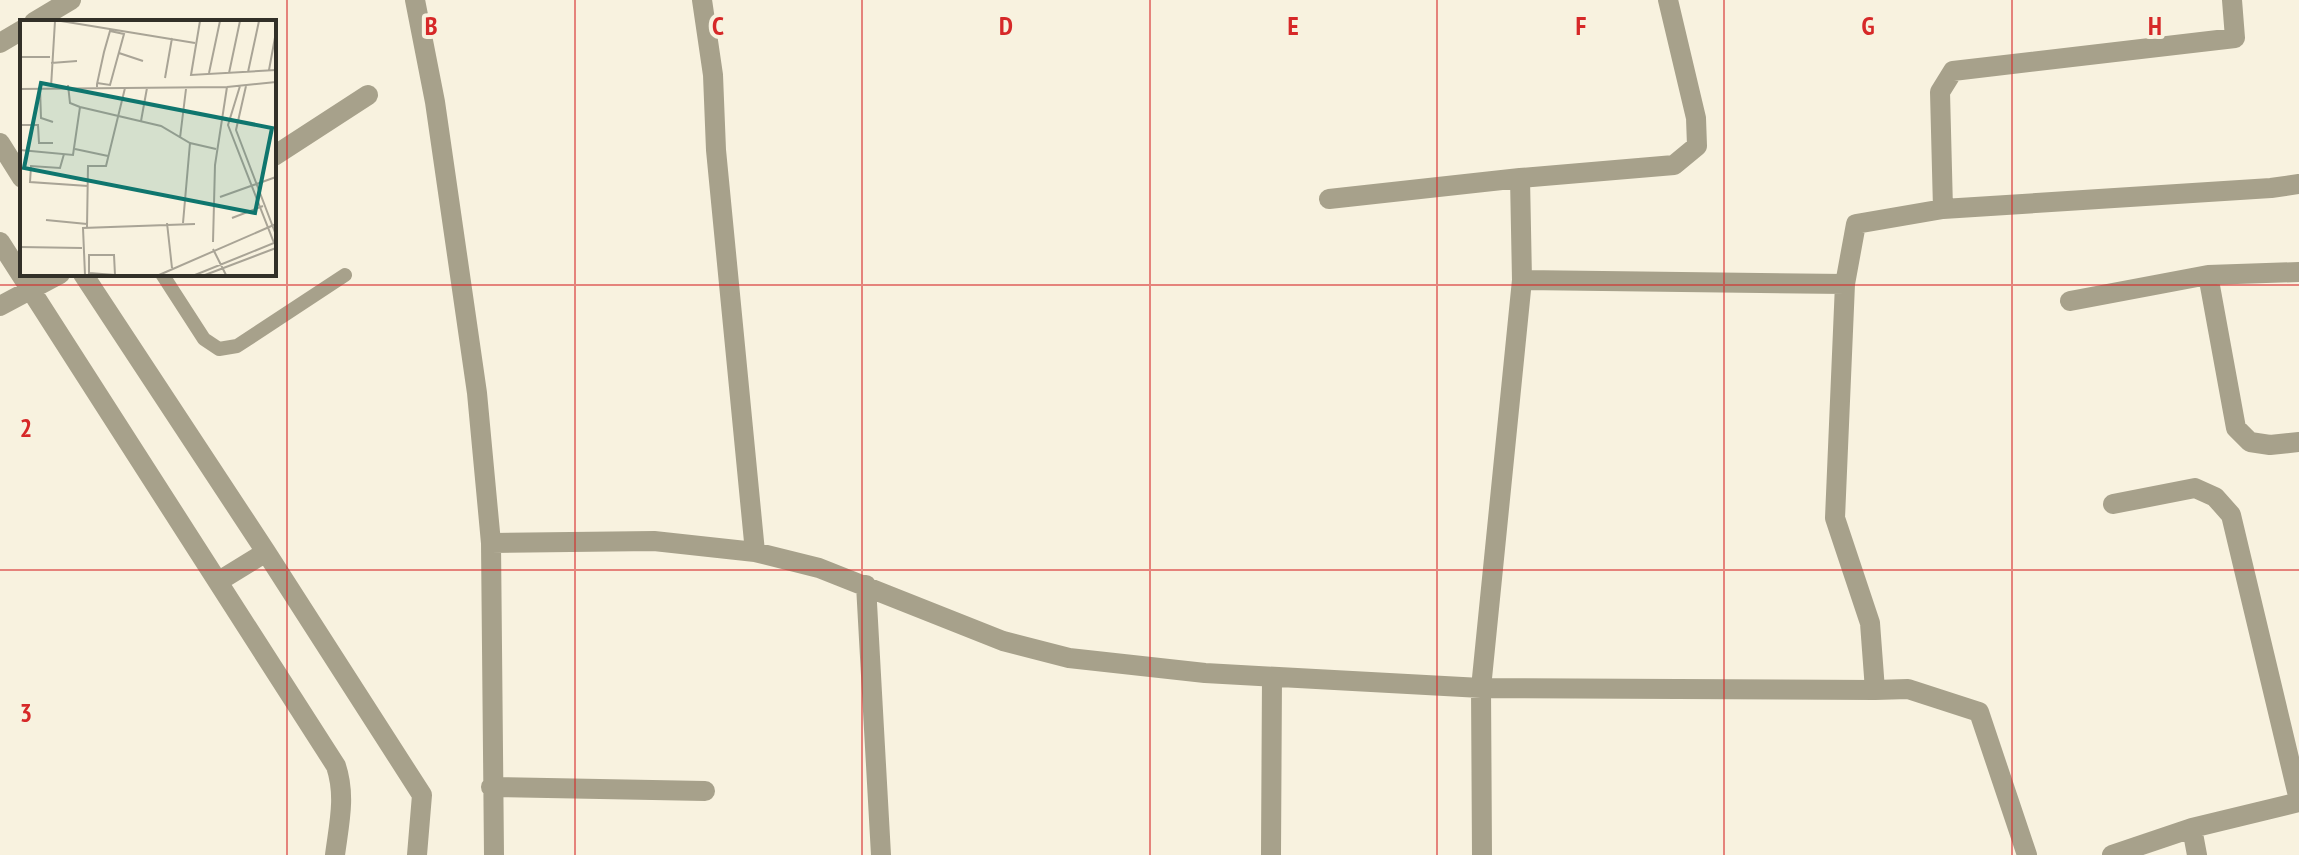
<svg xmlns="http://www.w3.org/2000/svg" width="2299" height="855" viewBox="0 0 2299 855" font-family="'PT Sans Narrow',sans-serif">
	<rect width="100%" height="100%" fill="#f8f2df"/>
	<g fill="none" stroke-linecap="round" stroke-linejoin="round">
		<path stroke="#a7a18b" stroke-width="14" d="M162,274L204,339L219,349L237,346L345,275"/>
		<path stroke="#a7a18b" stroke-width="20" d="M415,0L435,102L477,393L491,543L494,855
			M702,0L713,75L716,150L755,552
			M34,22L71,0
			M0,43L22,30
			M0,143L22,178
			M274,156L368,95
			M1329,199L1520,178
			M1943,209L1940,92L1953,71L2235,38L2232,0
			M0,242L336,766C346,796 339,824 335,855
			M83,274L266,552L422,795L417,855
			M2208,275L2299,272
			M1522,280L1845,284
			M2070,301L2208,275L2236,428L2250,442L2270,445L2299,442
			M0,306L60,274
			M2113,504L2195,488L2215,497L2231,515L2299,800
			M491,543L654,541L755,552L819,568L1003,641L1069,658L1205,673L1481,688L1875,690L1870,623L1835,518L1845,284L1856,224L1943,209L2271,188L2299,184
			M219,581L266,552
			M866,585L881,855
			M1875,690L1908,689L1979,712L2027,855
			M491,787L705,791
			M2192,828L2197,855
			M1271,855L1272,677
			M1482,855L1481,688L1522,280L1520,178L1674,165L1697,146L1696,118L1668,0
			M2112,855L2192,828L2299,802"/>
	</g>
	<path fill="none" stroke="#d62828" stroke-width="2" stroke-opacity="0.55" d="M287,0V855M575,0V855M862,0V855M1150,0V855M1437,0V855M1724,0V855M2012,0V855M0,285H2299M0,570H2299"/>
	<g transform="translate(20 20)">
		<rect width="256" height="256" fill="#f8f2df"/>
		<path fill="none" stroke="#a9a496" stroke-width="2" d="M41,1L175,23M180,1L171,55L256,50M99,33L123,41M0,37H30M31,43L57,41M249,50L256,12M228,52L239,1M189,53L200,1M209,53L220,1M145,58L152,18M48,65L50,83L60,87M226,66L216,110L256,215M31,67L35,1M77,67V64L84,32L90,11L104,14L90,65L77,63M20,68L21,98L33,102M0,69L207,67L256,62M121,101L127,68M0,105H18L19,123H33M160,118L166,69M55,129L88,136M0,130L53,135L60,87L141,106L170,123L196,129M44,134L40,148L11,146L10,162L68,166M200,177L256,157M212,198L243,186M26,200L67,204M147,203L152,248M163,203L170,123M67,207L68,146H86L105,68M193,222L195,145L207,67M0,227L62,228M193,229L206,255M69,235H94L95,255L69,253ZM65,255L63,208L175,204M139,255L256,204M175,255L254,223L208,105L220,66M185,255L256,228"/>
		<path fill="#0f766e" fill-opacity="0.15" stroke="#0f766e" stroke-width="4" d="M21,63L252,108L235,193L4,148Z"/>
		<rect width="256" height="256" fill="none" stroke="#323028" stroke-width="4"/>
	</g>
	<g font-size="26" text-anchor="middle" font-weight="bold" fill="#d62828" stroke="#f8f2df" stroke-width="8" stroke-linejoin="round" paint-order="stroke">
		<text x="431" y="35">B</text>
		<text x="718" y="35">C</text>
		<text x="1006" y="35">D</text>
		<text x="1293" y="35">E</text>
		<text x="1581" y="35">F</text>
		<text x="1868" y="35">G</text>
		<text x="2155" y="35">H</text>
		<text x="26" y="437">2</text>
		<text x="26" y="722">3</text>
	</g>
</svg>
